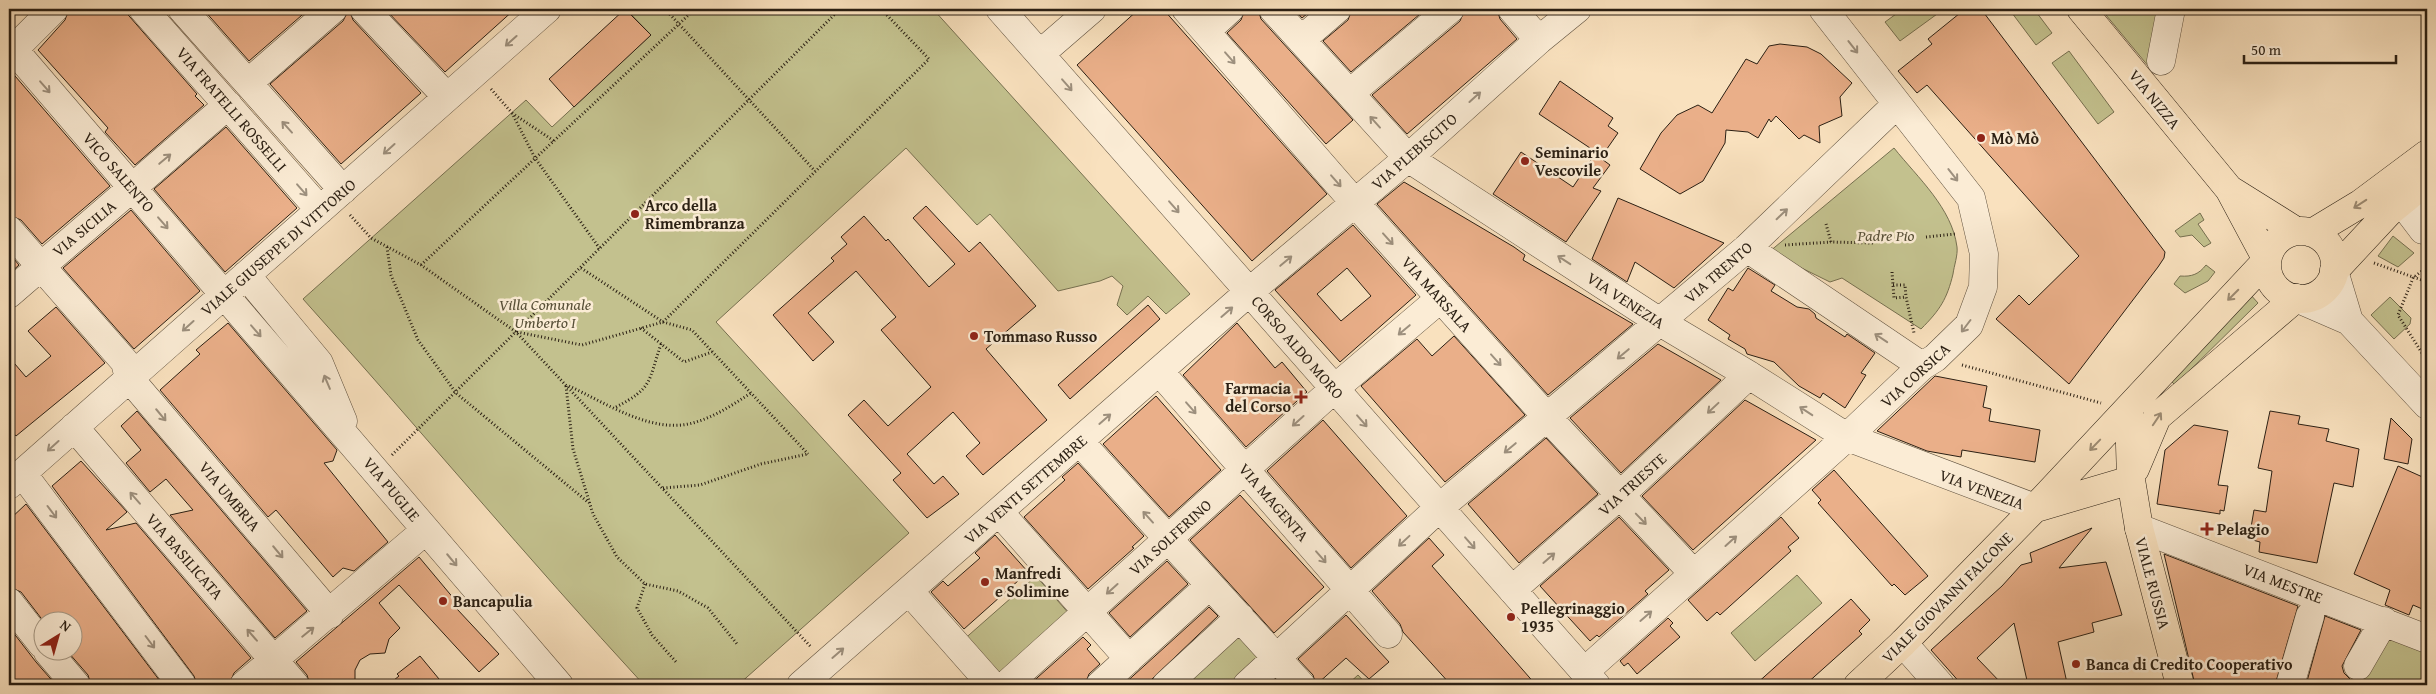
<svg xmlns="http://www.w3.org/2000/svg" width="2436" height="694" viewBox="0 0 2436 694" font-family="'Gentium Book Plus',serif">
	<rect width="100%" height="100%" fill="#f9e1be"/>
	<filter id="stains"><feTurbulence type="fractalNoise" baseFrequency=".004" numOctaves="4"/><feColorMatrix values="0 0 0 0 .2 0 0 0 0 .09 0 0 0 0 .02 0 0 0 .5 -.17"/></filter>
	<radialGradient id="worn" r=".72"><stop offset=".6" stop-color="#630" stop-opacity="0"/><stop offset="1" stop-color="#630" stop-opacity=".3"/></radialGradient>
	<path fill="#c3c18e" stroke="#767050" d="M626,9H933L1190,294L1166,314L1148,296L1127,315L1117,305L1123,286L1112,276L1100,281L1058,291L990,214L977,225L906,148L716,322L909,533L738,685H644C528,559 418,427 303,299L526,100L552,127L651,35Z
		M1903,9H1944L1900,41L1885,22Z
		M2009,9H2034L2052,33L2036,45Z
		M2101,9H2159L2149,67Z
		M2069,51L2114,112L2098,124L2052,63Z
		M1894,148C1918,178 1952,208 1957,247C1958,255 1954,266 1953,274C1947,299 1940,310 1921,329L1842,278L1830,282L1769,252Z
		M2200,213L2204,220L2198,224L2211,243L2204,247L2192,235L2180,237L2175,231Z
		M2393,236L2414,253L2398,267L2378,256Z
		M2206,265L2215,272L2208,281L2185,293L2174,284L2180,276C2192,277 2199,274 2206,265Z
		M2249,293L2258,303L2175,385L2165,375Z
		M2390,297L2411,318L2410,324L2394,339L2371,315Z
		M1797,575L1822,603L1755,661L1731,633Z
		M1036,576L1071,616L996,682L961,642Z
		M1235,631L1263,660L1236,685H1177Z
		M2387,634L2427,649V685H2351Z
		M1358,675L1367,685H1347Z"/>
	<path fill="#eaaf89" stroke="#2a1f13" fill-rule="evenodd" d="M69,9H123L197,94L195,96L204,105L135,165L105,132L108,128L38,50L65,20Z
		M203,9H309L249,61Z
		M349,9L353,20L421,93L341,164L270,84L343,21Z
		M385,9H515L445,72Z
		M625,9L651,35L574,107L549,79Z
		M1139,9H1163L1327,194L1252,261L1077,65Z
		M1245,9H1258L1261,19L1353,120L1326,144L1227,33L1241,20Z
		M1294,9H1313L1302,18Z
		M1352,9H1426L1351,72L1323,41L1348,20Z
		M1465,9H1497L1500,19L1517,39L1407,134L1372,95L1460,21Z
		M1965,9H1981L2165,252L2164,258L2158,267L2069,384L1996,319L2019,295L2029,305L2079,256L1927,85L1917,93L1898,71L1932,44L1928,39Z
		M1780,44L1807,47L1821,54L1852,83L1840,97L1842,116L1819,126L1820,143L1804,135L1799,139L1776,116L1771,122L1769,119L1758,138L1748,132L1726,130L1725,143L1703,181L1680,194L1640,169L1661,133L1677,115L1698,105L1712,113L1746,59L1757,64L1769,46Z
		M9,69L110,186L42,244L21,220L9,215Z
		M1560,81L1613,118L1608,126L1618,133L1602,156L1539,114Z
		M226,127L297,208L225,272L154,189Z
		M1521,152L1573,187L1595,154L1610,165L1593,188L1601,191L1566,242L1493,194Z
		M1404,182L1514,247L1525,255L1523,260L1633,324L1548,395L1377,204Z
		M1618,198L1724,243L1674,288L1635,262L1627,282L1592,259Z
		M926,206L969,252L980,242L1036,306L986,349L1047,420L983,475L966,456L980,443L953,412L907,454L934,484L943,476L959,494L927,518L893,480L901,473L848,415L864,400L888,426L931,387L881,330L896,317L856,271L808,313L834,342L813,361L773,315L834,261L831,258L847,244L841,237L864,216L886,241L888,239L929,287L955,264L913,218Z
		M131,210L200,291L134,349L63,268Z
		M1353,225L1416,295L1340,362L1275,290ZM1347,268L1371,296L1341,321L1317,294Z
		M9,253L19,265L9,274Z
		M1748,268L1775,285L1771,291L1797,307L1809,309L1815,314L1816,318L1845,337L1847,334L1875,353L1861,373L1866,375L1845,408L1823,393L1820,398L1799,386L1774,362L1747,354L1745,349L1728,339L1730,335L1708,320L1728,288L1733,291Z
		M1148,305L1160,319L1070,399L1058,385Z
		M56,307L105,363L16,436L9,428V357L26,377L51,356L28,331Z
		M228,323L337,450L333,461L324,463L388,542L354,571L343,568L333,577L276,510L268,517L160,390L200,354L196,350Z
		M1237,323L1275,368L1282,362L1307,392L1246,447L1183,375Z
		M1454,336L1525,415L1445,482L1361,386L1417,339L1432,356Z
		M1658,344L1721,380L1621,473L1570,418Z
		M1935,376L1987,386L1983,407L1991,409L1989,421L2040,430L2035,462L1962,450L1961,457L1927,451L1877,431Z
		M1156,396L1221,470L1169,517L1103,444Z
		M1745,400L1816,440L1693,550L1642,496Z
		M137,411L307,611L275,638L170,515L193,510L166,479L150,492L126,463L141,450L121,426Z
		M2270,411L2300,416L2298,424L2329,429L2326,441L2359,449L2353,487L2334,483L2317,563L2259,552L2260,542L2249,539L2254,510L2266,512L2272,471L2258,468Z
		M2391,418L2412,439L2408,464L2384,459Z
		M1323,420L1407,516L1351,568L1267,471Z
		M2194,425L2228,431L2218,485L2228,486L2224,511L2220,510V514L2157,504L2165,450Z
		M1546,438L1598,494L1519,563L1468,504Z
		M81,461L127,512L106,530L136,523L251,658L234,673L229,685H197L194,676L52,486Z
		M1078,463L1144,536L1132,547L1134,548L1088,589L1024,517L1065,480L1062,477Z
		M2398,466L2427,479V611L2413,605L2409,615L2385,605L2390,590L2354,574Z
		M1834,470L1928,576L1905,595L1894,584L1892,586L1818,503L1821,500L1812,490Z
		M1240,495L1324,587L1274,633L1190,540Z
		M26,504L163,685H91L88,675L68,652H72V622H44L21,592L9,587V520Z
		M1619,517L1669,570L1645,591L1648,594L1599,637L1597,635L1590,641L1540,586Z
		M1781,517L1799,538L1788,547L1791,551L1720,615L1717,612L1707,621L1688,600Z
		M2092,528L2059,568L2106,562L2122,615L2092,623L2094,632L2058,642L2067,683L2028,685L2014,623L1977,658L2003,685H1962L1931,650L2002,586L2021,565L2032,562L2030,553Z
		M995,535L1028,572L964,629L931,592L943,581L948,586L980,558L975,553Z
		M1429,538L1444,555L1432,566L1536,685H1451L1403,632L1400,624L1372,591Z
		M2164,554L2298,606L2275,685H2195Z
		M419,557L460,606L457,609L499,654L479,672L399,585L379,603L400,628L389,639L385,653L370,654L360,660L355,670V685H310L307,675L296,662Z
		M1167,561L1188,584L1130,637L1109,613Z
		M1851,599L1870,620L1859,631L1862,634L1805,685H1755Z
		M1209,607L1218,616L1151,680L1145,685H1123Z
		M1346,615L1389,662L1369,679L1346,658L1316,685L1313,675L1298,659Z
		M2325,616L2361,630L2342,666L2344,673L2350,679L2348,685H2306Z
		M1668,618L1673,623L1670,626L1680,637L1637,674L1628,663L1624,666L1620,661Z
		M9,627L36,662L56,685H9Z
		M1083,637L1091,645L1087,649L1100,664L1089,674L1085,685H1029Z
		M420,656L444,685H388L399,676L397,674Z"/>
	<g fill="none" stroke-linecap="round" stroke-linejoin="round">
		<g stroke="#5e503e" stroke-width="29">
			<path id="minor" d="M143,9L320,210
				M182,9L343,190
				M364,9L447,97
				M1000,9L1596,685
				M1186,9L1355,203L1547,417L1694,574
				M1273,9L1408,158L1660,322L1749,375L1847,437L2035,508
				M1512,9L1539,40
				M1206,31L1230,9
				M1301,40L1337,9
				M9,44L559,685
				M9,54L54,9
				M1040,54L1092,9
				M2161,61L2171,9
				M248,83L333,9
				M1350,93L1450,9
				M2388,184L2423,230L2427,227
				M9,230L125,362L129,378L330,614
				M1747,248L1922,366
				M2334,271L2349,321L2427,405
				M246,275L319,363L343,421
				M9,294L228,105
				M2296,298L2349,321
				M1159,371L1388,634
				M74,427L295,685
				M1079,441L1301,685
				M22,473L182,685
				M9,485L547,9
				M999,512L1129,659
				M2139,528L2427,639
				M1512,590L1619,496L1749,375
				M909,591L992,685
				M9,602L42,644
				M1903,643L1940,685
				M48,652L76,685
				M2358,666L2384,621
				M1584,672L1847,437L1922,366L1935,358L1969,325L1983,287L1984,254L1971,198L1823,9
				M244,685L426,530
				M801,685L1249,292L1408,158L1539,40L1577,9
				M1006,685L1334,389L1441,298
				M1100,685L1210,585
				M1166,685L1240,617
				M1247,685L1439,508L1747,248L1897,104
				M2290,685L2310,616"/>
		</g>
		<g stroke="#2a1f13" stroke-width="29">
			<path id="major" d="M2081,9L2229,189L2267,260
				M2229,189L2296,231
				M2267 265a34 34 0 1 1 68 0a34 34 0 1 1-68 0Z
				M2312,233L2360,204L2427,154
				M2334,271L2388,213L2427,181
				M2129,410L2131,480L2139,528L2180,685
				M2135,469L2157,417L2296,298
				M2036,508L2131,480
				M1858,685L1903,643L2035,508L2267,260"/>
		</g>
		<path stroke="#2a1f13" stroke-width="3" stroke-dasharray="1 2.5" stroke-linecap="butt" d="M665,9L815,171
			M491,89L512,113L535,158L600,249
			M512,113L554,141
			M350,215L371,238L421,265L516,332L811,647
			M1826,224L1831,242L1873,243
			M1926,237L1955,234
			M1785,245L1831,242
			M387,247L391,275L418,340L456,393L589,503
			M2374,263L2427,282
			M421,265L695,9
			M2427,267L2413,278L2398,315L2427,361
			M581,268L663,322L692,330L808,454
			M1892,272L1894,298L1906,297L1914,333
			M1893,285H1905L1906,297
			M641,328L684,362L712,352
			M517,332L582,345L663,322L929,59L881,9
			M1962,365L2101,403
			M566,386L573,449L593,514L617,557L645,584L678,591L708,608L737,644
			M569,386C606,403 654,436 696,422C716,416 734,404 751,393
			M616,407C653,388 648,382 661,344
			M392,455L840,9
			M663,488L700,485L761,464L808,454
			M645,584L637,608L652,635L677,663"/>
		<use href="#minor" stroke="#fbecd5" stroke-width="28"/>
		<use href="#major" stroke="#f9e1be" stroke-width="28"/>
	</g>
	<defs><path id="oneway-shaft" d="M-6 0H5M1.5-3L5.5 0L1.5 3" fill="none" stroke-width="1.6" stroke-linecap="round" stroke-linejoin="round" transform="scale(1.25)"/></defs>
	<g stroke="#9d907e">
		<use href="#oneway-shaft" transform="translate(511 41) rotate(138)"/>
		<use href="#oneway-shaft" transform="translate(1853 47) rotate(52)"/>
		<use href="#oneway-shaft" transform="translate(1230 58) rotate(49)"/>
		<use href="#oneway-shaft" transform="translate(1067 85) rotate(49)"/>
		<use href="#oneway-shaft" transform="translate(45 87) rotate(49)"/>
		<use href="#oneway-shaft" transform="translate(1475 97) rotate(-42)"/>
		<use href="#oneway-shaft" transform="translate(1375 122) rotate(-132)"/>
		<use href="#oneway-shaft" transform="translate(287 127) rotate(-132)"/>
		<use href="#oneway-shaft" transform="translate(389 149) rotate(138)"/>
		<use href="#oneway-shaft" transform="translate(165 159) rotate(-40)"/>
		<use href="#oneway-shaft" transform="translate(1953 175) rotate(52)"/>
		<use href="#oneway-shaft" transform="translate(1336 181) rotate(49)"/>
		<use href="#oneway-shaft" transform="translate(302 190) rotate(49)"/>
		<use href="#oneway-shaft" transform="translate(1174 207) rotate(49)"/>
		<use href="#oneway-shaft" transform="translate(1782 214) rotate(-44)"/>
		<use href="#oneway-shaft" transform="translate(163 223) rotate(49)"/>
		<use href="#oneway-shaft" transform="translate(1388 239) rotate(48)"/>
		<use href="#oneway-shaft" transform="translate(1564 260) rotate(-147)"/>
		<use href="#oneway-shaft" transform="translate(1286 261) rotate(-40)"/>
		<use href="#oneway-shaft" transform="translate(1227 312) rotate(-41)"/>
		<use href="#oneway-shaft" transform="translate(188 326) rotate(138)"/>
		<use href="#oneway-shaft" transform="translate(1966 326) rotate(127)"/>
		<use href="#oneway-shaft" transform="translate(1404 330) rotate(140)"/>
		<use href="#oneway-shaft" transform="translate(256 331) rotate(49)"/>
		<use href="#oneway-shaft" transform="translate(1881 338) rotate(-146)"/>
		<use href="#oneway-shaft" transform="translate(1623 354) rotate(140)"/>
		<use href="#oneway-shaft" transform="translate(1496 360) rotate(48)"/>
		<use href="#oneway-shaft" transform="translate(327 382) rotate(-113)"/>
		<use href="#oneway-shaft" transform="translate(1191 408) rotate(49)"/>
		<use href="#oneway-shaft" transform="translate(1713 408) rotate(137)"/>
		<use href="#oneway-shaft" transform="translate(1806 411) rotate(-147)"/>
		<use href="#oneway-shaft" transform="translate(161 415) rotate(50)"/>
		<use href="#oneway-shaft" transform="translate(1105 419) rotate(-41)"/>
		<use href="#oneway-shaft" transform="translate(1298 421) rotate(138)"/>
		<use href="#oneway-shaft" transform="translate(1362 421) rotate(49)"/>
		<use href="#oneway-shaft" transform="translate(53 446) rotate(138)"/>
		<use href="#oneway-shaft" transform="translate(1510 448) rotate(140)"/>
		<use href="#oneway-shaft" transform="translate(135 498) rotate(-131)"/>
		<use href="#oneway-shaft" transform="translate(52 512) rotate(53)"/>
		<use href="#oneway-shaft" transform="translate(1148 517) rotate(-132)"/>
		<use href="#oneway-shaft" transform="translate(1641 519) rotate(46)"/>
		<use href="#oneway-shaft" transform="translate(1404 541) rotate(137)"/>
		<use href="#oneway-shaft" transform="translate(1731 541) rotate(-42)"/>
		<use href="#oneway-shaft" transform="translate(1470 543) rotate(49)"/>
		<use href="#oneway-shaft" transform="translate(278 552) rotate(50)"/>
		<use href="#oneway-shaft" transform="translate(1321 557) rotate(49)"/>
		<use href="#oneway-shaft" transform="translate(1549 558) rotate(-41)"/>
		<use href="#oneway-shaft" transform="translate(452 560) rotate(50)"/>
		<use href="#oneway-shaft" transform="translate(1112 589) rotate(138)"/>
		<use href="#oneway-shaft" transform="translate(1646 616) rotate(-41)"/>
		<use href="#oneway-shaft" transform="translate(308 632) rotate(-39)"/>
		<use href="#oneway-shaft" transform="translate(252 635) rotate(-131)"/>
		<use href="#oneway-shaft" transform="translate(150 642) rotate(53)"/>
		<use href="#oneway-shaft" transform="translate(838 653) rotate(-41)"/>
	</g>
	<g stroke="#9c8a71">
		<use href="#oneway-shaft" transform="translate(2360 204) rotate(147)"/>
		<use href="#oneway-shaft" transform="translate(2233 295) rotate(135)"/>
		<use href="#oneway-shaft" transform="translate(2157 419) rotate(-56)"/>
		<use href="#oneway-shaft" transform="translate(2095 445) rotate(134)"/>
	</g>
	<g fill="#8f2418" stroke="#fbecd5" stroke-width="2">
		<circle cx="1981" cy="138" r="5"/>
		<circle cx="1525" cy="161" r="5"/>
		<circle cx="635" cy="214" r="5"/>
		<circle cx="974" cy="336" r="5"/>
		<path d="M1298.5 389.5h5v5h5v5h-5v5h-5v-5h-5v-5h5z"/>
		<path d="M2204.5 521.5h5v5h5v5h-5v5h-5v-5h-5v-5h5z"/>
		<circle cx="985" cy="582" r="5"/>
		<circle cx="443" cy="601" r="5"/>
		<circle cx="1511" cy="617" r="5"/>
		<circle cx="2076" cy="664" r="5"/>
	</g>
	<g text-anchor="middle" dominant-baseline="central" stroke-width="5" stroke-linejoin="round" paint-order="stroke">
		<g font-size="16" fill="#2a1f13" stroke="#fbecd5">
			<text transform="translate(2155 99) rotate(51)">VIA NIZZA</text>
			<text transform="translate(232 109) rotate(49)">VIA FRATELLI ROSSELLI</text>
			<text transform="translate(1414 151) rotate(-41)">VIA PLEBISCITO</text>
			<text transform="translate(119 172) rotate(49)">VICO SALENTO</text>
			<text transform="translate(84 228) rotate(-40)">VIA SICILIA</text>
			<text transform="translate(278 247) rotate(-41)">VIALE GIUSEPPE DI VITTORIO</text>
			<text transform="translate(1718 272) rotate(-41)">VIA TRENTO</text>
			<text transform="translate(1437 294) rotate(48)">VIA MARSALA</text>
			<text transform="translate(1626 300) rotate(33)">VIA VENEZIA</text>
			<text transform="translate(1298 347) rotate(49)">CORSO ALDO MORO</text>
			<text transform="translate(1915 375) rotate(-42)">VIA CORSICA</text>
			<text transform="translate(1632 484) rotate(-42)">VIA TRIESTE</text>
			<text transform="translate(392 489) rotate(50)">VIA PUGLIE</text>
			<text transform="translate(1025 489) rotate(-41)">VIA VENTI SETTEMBRE</text>
			<text transform="translate(1982 489) rotate(20)">VIA VENEZIA</text>
			<text transform="translate(230 496) rotate(50)">VIA UMBRIA</text>
			<text transform="translate(1274 502) rotate(49)">VIA MAGENTA</text>
			<text transform="translate(1170 537) rotate(-42)">VIA SOLFERINO</text>
			<text transform="translate(185 556) rotate(49)">VIA BASILICATA</text>
			<text transform="translate(2153 583) rotate(75)">VIALE RUSSIA</text>
			<text transform="translate(2283 583) rotate(21)">VIA MESTRE</text>
			<text transform="translate(1947 597) rotate(-45)">VIALE GIOVANNI FALCONE</text>
		</g>
		<g font-size="16" font-weight="bold" fill="#2a1f13" stroke="#fbecd5" text-anchor="start">
			<text x="1991" y="138">Mò Mò</text>
			<text x="1535" y="152">Seminario<tspan x="1535" dy="18">Vescovile</tspan></text>
			<text x="645" y="205">Arco della<tspan x="645" dy="18">Rimembranza</tspan></text>
			<text x="984" y="336">Tommaso Russo</text>
			<text x="1291" y="388" text-anchor="end">Farmacia<tspan x="1291" dy="18">del Corso</tspan></text>
			<text x="2217" y="529">Pelagio</text>
			<text x="995" y="573">Manfredi<tspan x="995" dy="18">e Solimine</tspan></text>
			<text x="453" y="601">Bancapulia</text>
			<text x="1521" y="608">Pellegrinaggio<tspan x="1521" dy="18">1935</tspan></text>
			<text x="2086" y="664">Banca di Credito Cooperativo</text>
		</g>
		<g font-size="16" font-style="italic" fill="#585038" stroke="#fbecd5">
			<text x="1886" y="235">Padre Pio</text>
			<text x="545" y="304">Villa Comunale<tspan x="545" dy="18">Umberto I</tspan></text>
		</g>
	</g>
	<rect width="2436" height="694" fill="none" stroke="#f9e1be" stroke-width="30"/>
	<rect x="10" y="10" width="2416" height="674" fill="none" stroke="#2a1f13" stroke-width="2.5"/>
	<rect x="15" y="15" width="2406" height="664" fill="none" stroke="#2a1f13"/>
	<g transform="translate(58 636) rotate(37)"><circle r="24" fill="#fbecd5" stroke="#a79a87"/>
	<path d="M0-4L9 19L0 12L-9 19Z" fill="#8f2418"/>
	<text y="-8" font-size="14" font-weight="bold" text-anchor="middle" fill="#2a1f13">N</text>
	</g>
	<path d="M2244 55v8h152v-8" fill="none" stroke="#2a1f13" stroke-width="2.5"/>
	<text x="2251" y="55" font-size="15" fill="#2a1f13" stroke="#fbecd5" stroke-width="4" paint-order="stroke">50 m</text>
	<rect width="100%" height="100%" filter="url(#stains)"/>
	<rect width="100%" height="100%" fill="url(#worn)"/>
</svg>
